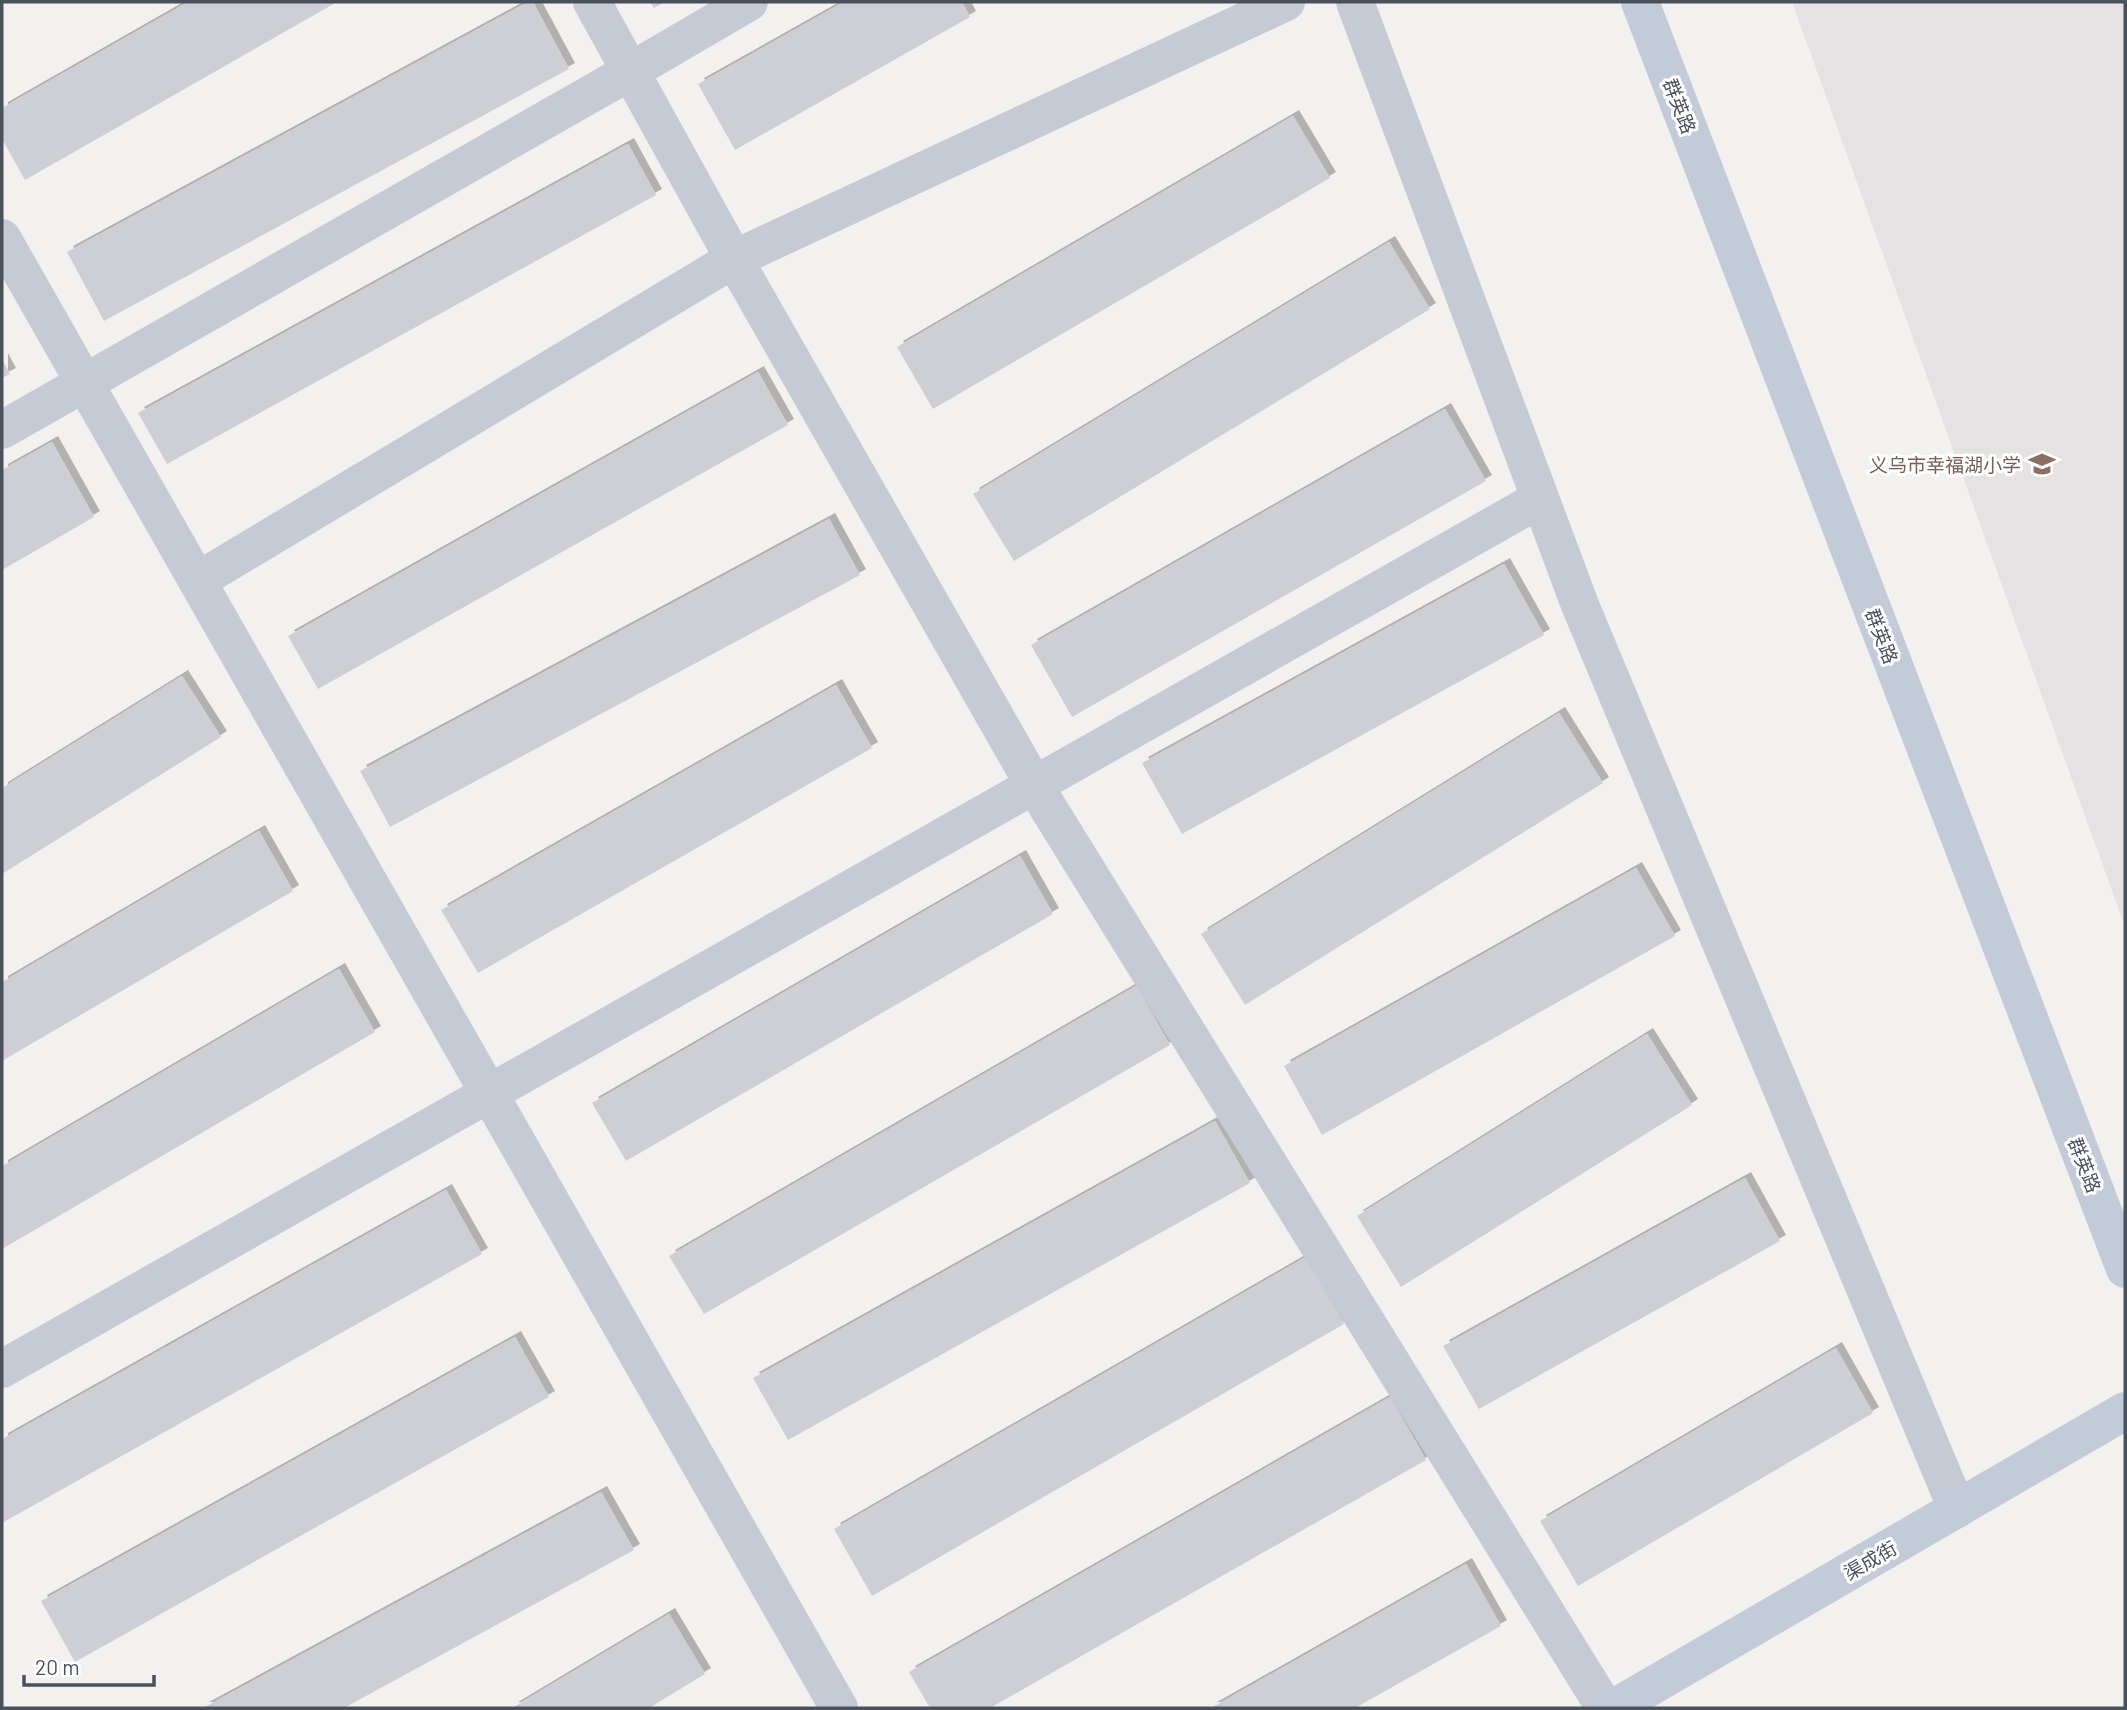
<svg xmlns="http://www.w3.org/2000/svg" width="2127" height="1710" viewBox="0 0 2127 1710" font-family="Barlow,'Noto Sans SC',sans-serif">
	<defs>
		<filter id="shadow"><feDropShadow dx="6" dy="-6" stdDeviation="0" flood-color="#0004"/></filter>
	</defs>
	<rect width="100%" height="100%" fill="#f3f1f0"/>
	<path fill="#e4e2e2" d="M1792,2H2125V927Z"/>
	<path fill="#cecfd4" filter="url(#shadow)" d="M188,2H337L25,180L2,139V108Z
		M528,2H533L569,69L104,321L67,252Z
		M650,2H665L654,8Z
		M844,2H962L970,17L735,150L698,84Z
		M1293,116L1330,178L933,409L897,347Z
		M628,144L656,195L167,464L138,413Z
		M1389,242L1430,309L1014,561L973,494Z
		M2,359L10,374L2,378Z
		M758,372L788,425L318,689L288,636Z
		M1445,409L1486,481L1072,717L1031,645Z
		M52,442L94,517L2,570V470Z
		M829,519L860,575L390,827L360,771Z
		M1504,564L1544,635L1182,834L1142,763Z
		M182,676L221,737L2,874V788Z
		M836,685L872,748L478,973L441,910Z
		M1559,713L1603,783L1245,1005L1201,934Z
		M259,831L293,891L2,1061V982Z
		M1020,856L1053,914L626,1161L592,1103Z
		M1636,868L1675,936L1322,1135L1284,1066Z
		M339,969L375,1032L2,1249V1166Z
		M1136,986L1170,1045L704,1314L669,1256Z
		M1647,1034L1692,1105L1401,1287L1357,1216Z
		M1215,1121L1250,1183L788,1440L753,1378Z
		M1745,1178L1780,1241L1479,1409L1443,1346Z
		M446,1190L482,1254L2,1523V1439Z
		M1306,1257L1344,1324L872,1596L834,1529Z
		M515,1337L549,1397L75,1662L41,1601Z
		M1836,1348L1873,1413L1578,1586L1540,1521Z
		M1390,1397L1426,1460L990,1708H930L909,1672Z
		M601,1492L634,1550L344,1708H203Z
		M1466,1564L1501,1626L1355,1708H1211Z
		M669,1614L705,1674L649,1708H512Z"/>
	<g fill="none" stroke-linecap="round" stroke-linejoin="round">
		<path stroke="#c5cad4" stroke-width="38" d="M592,2L734,259L1034,785L1605,1708
			M1355,2L1580,605L1957,1509
			M2,238L839,1708
			M2,430L631,71L749,2
			M197,581L734,259L1286,2
			M2,1369L1540,499"/>
		<path stroke="#c4cbd8" stroke-width="38" d="M1640,2L2125,1269
			M1614,1708L2125,1411"/>
	</g>
	<defs>
		<g id="school-bare" transform="scale(2.1)"><path d="M0-5L7-2L0 1L-7-2ZM-4 1L0 2.5L4 1V4Q0 6-4 4Z" fill="#8d6e63" stroke="#fff" stroke-width="2.5" paint-order="stroke"/></g>
	</defs>
	<g fill-rule="evenodd">
		<use href="#school-bare" x="2042" y="464"/>
	</g>
	<g text-anchor="middle" dominant-baseline="central" stroke-width="6" stroke-linejoin="round" paint-order="stroke">
		<g font-size="19" fill="#49515d" stroke="#fff">
			<text transform="translate(1680 106) rotate(69)">群英路</text>
			<text transform="translate(1882 636) rotate(69)">群英路</text>
			<text transform="translate(2085 1165) rotate(69)">群英路</text>
			<text transform="translate(1870 1560) rotate(-30)">渠成街</text>
		</g>
		<g font-size="19" fill="#785e54" stroke="#fff" text-anchor="end">
			<text x="2021" y="464">义乌市幸福湖小学</text>
		</g>
	</g>
	<rect width="2127" height="1710" fill="none" stroke="#49515d" stroke-width="7"/>
	<path d="M24 1675v10h130v-10" fill="none" stroke="#49515d" stroke-width="3.5"/>
	<text x="35" y="1675" font-size="21" fill="#49515d" stroke="#ffffff" stroke-width="5" paint-order="stroke">20 m</text>
</svg>
